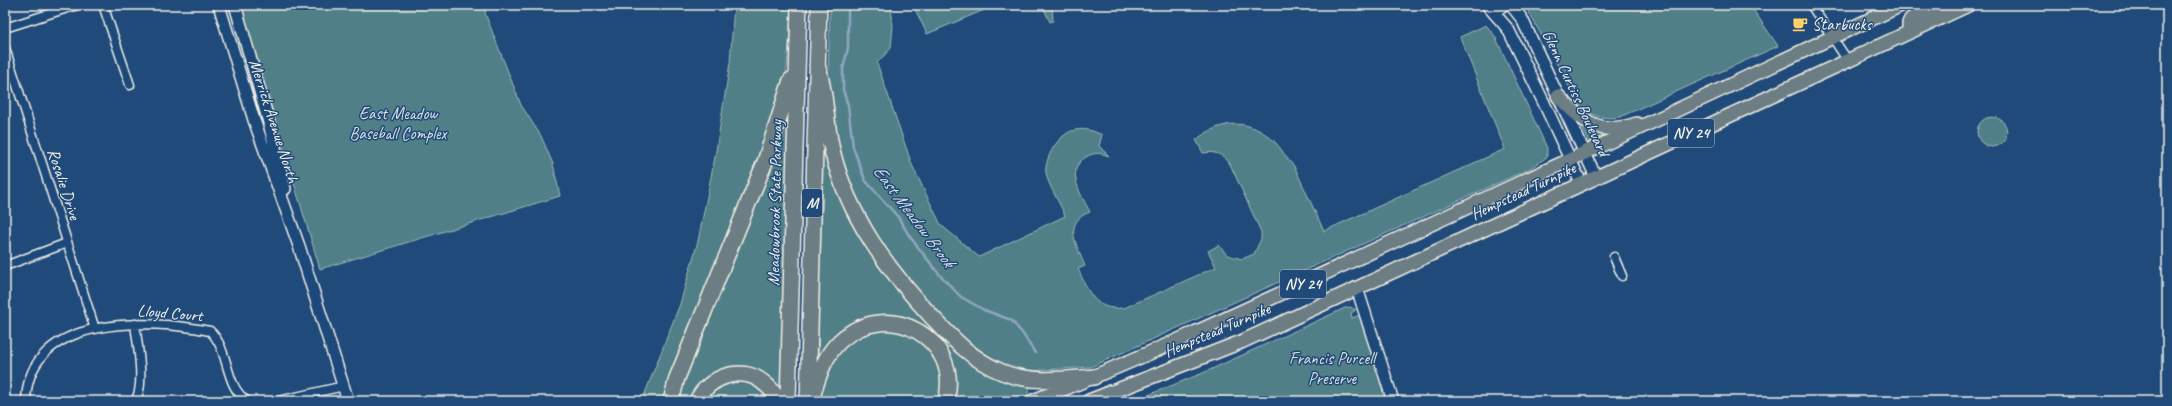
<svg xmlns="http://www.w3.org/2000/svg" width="2172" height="406" viewBox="0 0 2172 406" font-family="Caveat,sans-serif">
	<rect width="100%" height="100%" fill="#1f4a7a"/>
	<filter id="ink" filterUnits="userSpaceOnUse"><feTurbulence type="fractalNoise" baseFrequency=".025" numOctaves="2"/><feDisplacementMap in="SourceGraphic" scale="8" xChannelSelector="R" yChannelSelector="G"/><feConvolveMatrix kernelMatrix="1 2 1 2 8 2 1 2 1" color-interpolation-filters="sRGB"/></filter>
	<g filter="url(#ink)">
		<path fill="#517f88" stroke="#a2b8b8" d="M240,5H488L485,13L521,105L541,136L553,164L560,196L320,269Z
			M734,5H792L787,68L780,101L667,401H642L680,304L698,241L715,157L730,63Z
			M830,5H891L893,26L891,48L877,63L912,165L941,225L979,257L1065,216C1061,205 1047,183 1046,173C1044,158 1059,133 1075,130C1085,128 1094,131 1102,135L1099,146L1109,156C1101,153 1094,152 1086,157C1064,170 1082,196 1090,212C1062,222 1077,246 1085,266L1078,269C1089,292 1094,311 1124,308L1216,267L1208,251L1219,245L1227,255L1242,259L1254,254L1261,239V232L1230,164C1223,154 1215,151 1203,153L1196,140C1222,119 1250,118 1275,142C1282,149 1286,159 1294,166L1324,231L1505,149L1460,37L1486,25L1495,36L1547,148V157L1531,168L1091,367L1012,372L965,345L900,276L858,203L842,162L833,115L828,75Z
			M913,5H996L927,34Z
			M1042,5H1052L1053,21L1050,22Z
			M1525,5H1750L1778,46L1620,117C1604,120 1591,116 1579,105Z
			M1977 132a15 15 0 1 1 30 0a15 15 0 1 1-30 0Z
			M784,118L788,120V138L782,395L750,371L692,401H675Z
			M1579,121L1611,132L1589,142Z
			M826,144L835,176L941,334L1031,385L1027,396L1012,401H953L949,362L952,359L936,340L895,319L829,342L819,355C815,286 818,215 823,145Z
			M1350,307L1356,310L1351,313L1352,318L1360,315L1363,321L1386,401H1133L1203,373L1345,308Z
			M891,327L912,333L933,347L943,368L942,401H819V389L832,355L869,329Z
			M741,379L759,384L773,401H703L722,382Z"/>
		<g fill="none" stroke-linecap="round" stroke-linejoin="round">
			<path stroke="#8ea7c0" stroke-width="2.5" d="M848,5V48L843,69V90L848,105L853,147L865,180L898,217L910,237L939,274L961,297L984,310L1011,320L1023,334L1035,353"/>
			<g stroke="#f4f1e8" stroke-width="11">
				<path id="street" d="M103,5L130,85
					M1811,5L1848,61
					M5,28L77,5
					M5,48L95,329
					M1614,257L1622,276
					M5,266L67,243
					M135,324C137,342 146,386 135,401
					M26,401C28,313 149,319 210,331C230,350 224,386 247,401
					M278,401L344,386"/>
			</g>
			<g stroke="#f4f1e8" stroke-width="14">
				<path id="secondary" d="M219,5L254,120L299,246L348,401
					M235,5L268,119L285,189
					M1487,5L1508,29L1544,103L1581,183
					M1511,5L1522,19L1596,177
					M1495,12L1503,5
					M1357,288L1393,401"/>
			</g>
			<g stroke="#f4f1e8" stroke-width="16">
				<path id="primary" d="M1909,32V23L1911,19L1938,5
					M1558,96C1582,121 1600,137 1637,124
					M1033,401C1159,352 1282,293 1405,236C1571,160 1736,83 1901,5
					M1089,401L1241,342L1968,5"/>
			</g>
			<g stroke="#f4f1e8" stroke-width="18">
				<path id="highway" d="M817,65C827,93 825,125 833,154C849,217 887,269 931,316C952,338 972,360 1002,372C1031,384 1063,379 1094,377
					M813,394C819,374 825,355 840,341C887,297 963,338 946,401
					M671,401L677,378L765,162L791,80
					M697,401C709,376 743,364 765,384C771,388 775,395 779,401
					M788,401L799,5
					M808,401L819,5
					M1101,401L1110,393"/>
			</g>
			<use href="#street" stroke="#1f4a7a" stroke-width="8"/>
			<use href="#secondary" stroke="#1f4a7a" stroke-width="11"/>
			<use href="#primary" stroke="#6c7e84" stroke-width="13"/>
			<use href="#highway" stroke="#6c7e84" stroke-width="15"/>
		</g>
	</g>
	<defs>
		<g id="cafe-bare" transform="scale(1.2)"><path d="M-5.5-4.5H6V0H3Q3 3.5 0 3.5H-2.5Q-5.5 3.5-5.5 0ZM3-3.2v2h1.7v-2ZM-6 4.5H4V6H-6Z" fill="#ffd166" stroke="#1f4a7a" stroke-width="2.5" paint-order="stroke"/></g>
	</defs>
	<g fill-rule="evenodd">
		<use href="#cafe-bare" x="1800" y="24"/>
	</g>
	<g text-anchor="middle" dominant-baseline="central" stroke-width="3" stroke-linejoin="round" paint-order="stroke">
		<g fill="#1f4a7a" stroke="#b4bfc7" stroke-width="1">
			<rect x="1668" y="119" width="46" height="28" rx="3"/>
			<rect x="802" y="189" width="20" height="28" rx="3"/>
			<rect x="1280" y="270" width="46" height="28" rx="3"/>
		</g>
		<g font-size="16" font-weight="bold" fill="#f4f1e8">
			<text x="1691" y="133">NY 24</text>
			<text x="812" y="203">M</text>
			<text x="1303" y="284">NY 24</text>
		</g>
		<g font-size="17" fill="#f4f1e8" stroke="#1f4a7a" text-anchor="start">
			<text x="1812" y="24">Starbucks</text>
		</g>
		<g font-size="17" fill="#f4f1e8" stroke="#1f4a7a">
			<text transform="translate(1576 93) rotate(65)">Glenn Curtiss Boulevard</text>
			<text transform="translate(274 121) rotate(72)">Merrick Avenue North</text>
			<text transform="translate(64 184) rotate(72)">Rosalie Drive</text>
			<text transform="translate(1523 191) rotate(-25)">Hempstead Turnpike</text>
			<text transform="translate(775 203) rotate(-89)">Meadowbrook State Parkway</text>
			<text transform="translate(170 313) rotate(5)">Lloyd Court</text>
			<text transform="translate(1217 330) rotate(-23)">Hempstead Turnpike</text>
		</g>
		<g font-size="17" fill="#dce0da" stroke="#1f4a7a">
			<text x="398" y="113">East Meadow<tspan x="398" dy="20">Baseball Complex</tspan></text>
			<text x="1332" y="358">Francis Purcell<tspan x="1332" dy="20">Preserve</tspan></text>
		</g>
		<g font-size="18" font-style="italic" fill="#dadfde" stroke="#1f4a7a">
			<text transform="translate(914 216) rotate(53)">East Meadow Brook</text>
		</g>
	</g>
	<rect width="2172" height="406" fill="none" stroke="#1f4a7a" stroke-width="20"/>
	<rect x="10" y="10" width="2152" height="386" fill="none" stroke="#f4f1e8" stroke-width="1.5" filter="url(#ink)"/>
</svg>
